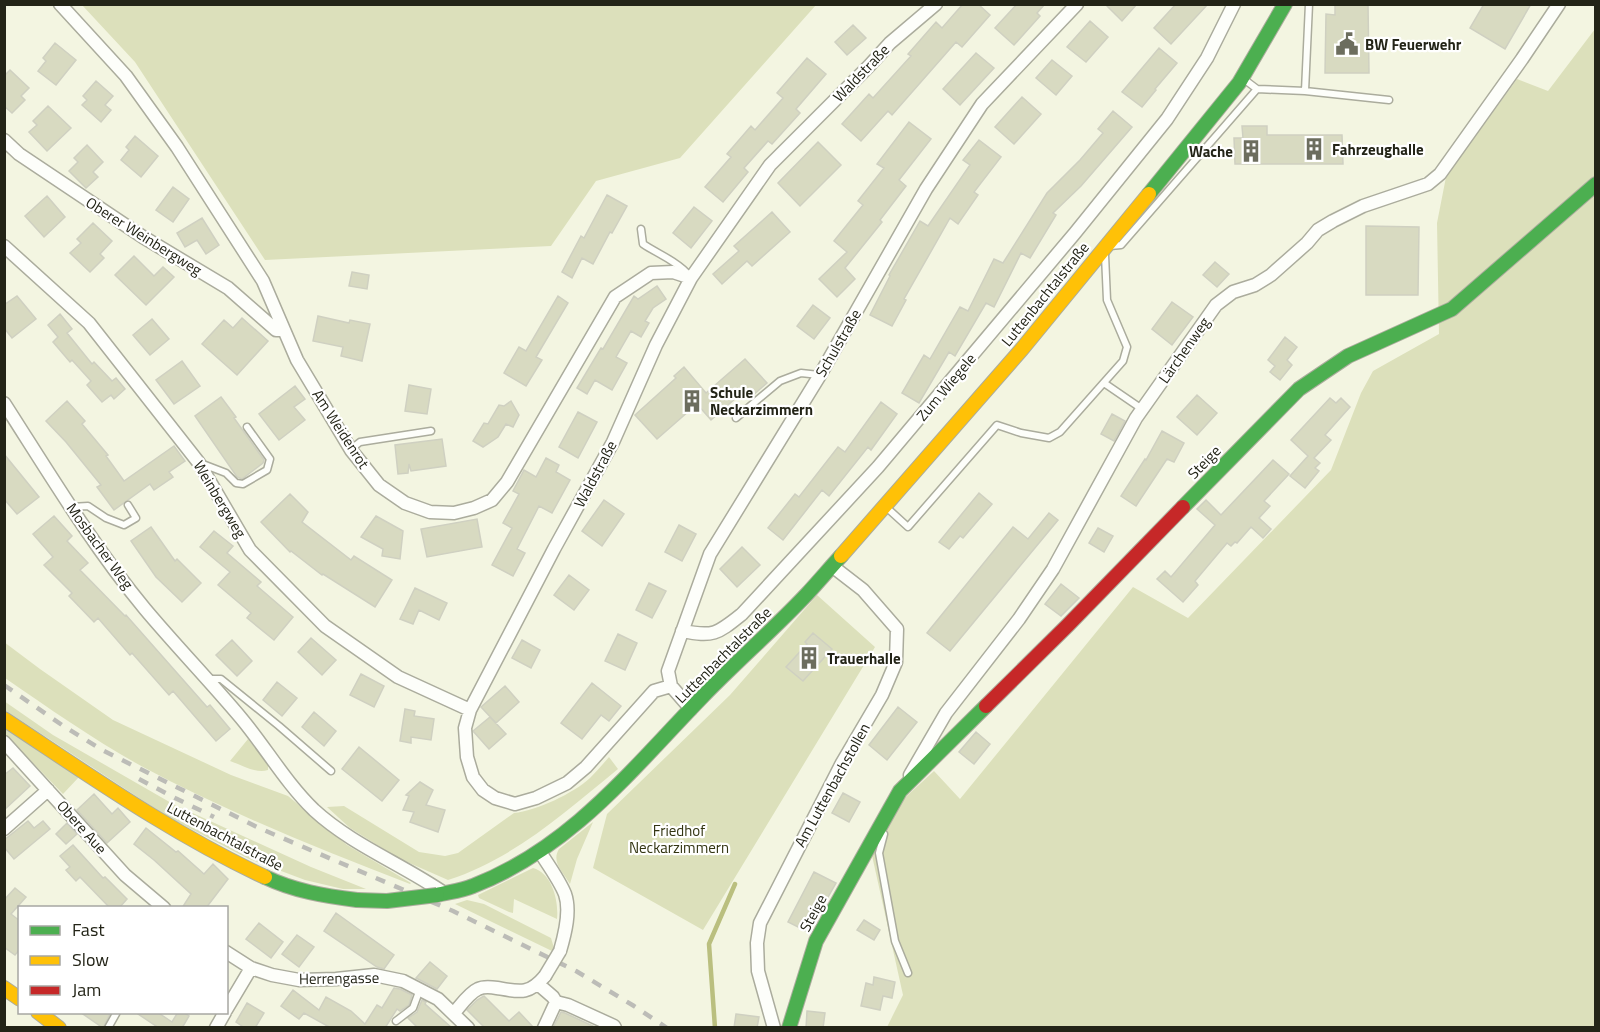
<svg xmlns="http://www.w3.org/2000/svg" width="1600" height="1032" viewBox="0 0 1600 1032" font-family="'Titillium Web',sans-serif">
	<rect width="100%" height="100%" fill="#f3f5e1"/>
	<path fill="#dce0bb" d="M82,5H816L680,158L596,181L551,246L265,260L135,62Z
		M1595,29V1027H887L903,995L871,851L897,805L934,771L960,799L1133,587L1188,618L1331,470L1361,393L1373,371L1439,334L1437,223L1446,177L1517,79L1548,91Z
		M817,595L875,647L703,930L593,868L607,814L730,695Z
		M4,642L40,669L113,720L231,775L288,796L347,845L411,883L410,884C320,849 229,813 143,767C94,740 50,709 5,678Z
		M4,701L53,735L173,804L311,867L366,889H343L305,880L247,858L168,817L5,710Z
		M4,728L79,777L63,794L5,734Z
		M248,739L268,764V770C256,774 242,765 230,761Z
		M609,757L618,769C564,813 515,858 448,880L398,858L350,828L327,807L344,806L419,852L445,856L458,853L514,813C536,811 574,793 590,778C597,771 603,764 609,757Z
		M593,822L577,859L570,884C563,872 551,862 559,849Z
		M533,868C552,873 559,901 557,919L514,899L513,913L509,912L479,898L478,895Z
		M467,900L484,904L551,938L554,948L552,951L455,904Z"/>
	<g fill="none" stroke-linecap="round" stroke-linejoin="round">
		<path stroke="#babf7f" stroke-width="4.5" d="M715,1028L709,944L735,884"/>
	</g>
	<path fill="#d8dac1" stroke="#cfd0c1" stroke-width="1.5" d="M963,4H978L990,15L962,47L956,42L892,115L888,111L861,141L842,124L869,94L873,98L911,56L908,54L936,22L942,28Z
		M1017,4H1045L1037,13L1040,16L1014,45L995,28Z
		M1105,4H1137L1122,21Z
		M1176,4H1208L1171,44L1154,28Z
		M1335,4H1368L1369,73H1325L1326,14L1335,15Z
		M1484,4H1531L1505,49L1470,28Z
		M1090,21L1108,37L1086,62L1067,47Z
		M853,25L866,38L847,55L835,42Z
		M55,43L76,60L56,85L38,71L46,61L43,58Z
		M1159,48L1177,63L1155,89L1156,90L1142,107L1122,92Z
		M976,53L994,68L960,105L943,89Z
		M807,58L826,74L796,109L800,113L772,144L768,141L744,168L748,172L723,202L705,187L731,157L727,154L751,126L755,130L783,98L777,93Z
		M1052,60L1072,76L1056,95L1036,78Z
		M10,70L29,88L21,96L25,100L12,113L4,106V76Z
		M96,81L113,96L105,105L111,110L101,122L82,105L87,100L83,96Z
		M1022,97L1041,114L1014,144L995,127Z
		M48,106L71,128L47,151L29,132L37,125L33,121Z
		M1113,111L1132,127L1081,186L1053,213L1056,215L1030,258L1021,253L994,307L986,303L955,356L949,352L919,403L902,393L924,355L930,359L960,307L968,311L994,259L1003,263L1047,193L1080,160L1103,133L1098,129Z
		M909,122L931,139L899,180L906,186L880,220L882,222L845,268L855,279L837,297L819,279L847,252L834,241L863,205L858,201L884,168L877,164Z
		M1242,126H1267V135H1342L1343,164H1235L1234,138H1243Z
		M135,136L158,156L141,177L121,160L129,150L126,147Z
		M979,140L1001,157L974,192L978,195L958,224L950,218L904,299L906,300L892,326L870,315L890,276L889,275L920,221L928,226L970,165L963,160Z
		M818,142L841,165L800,206L778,183Z
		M87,145L103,162L93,172L98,177L86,188L69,171L78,162L74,158Z
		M173,187L189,199L173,222L156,210Z
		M607,195L627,206L612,233L610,232L593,264L582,258L572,278L562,272L581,236L584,238Z
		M47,196L65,217L44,237L25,216Z
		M694,207L712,221L691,248L673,233Z
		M772,212L790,232L752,266L747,261L722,284L713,274L739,251L734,246Z
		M202,218L219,245L206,254L197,240L185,247L177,233Z
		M93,223L112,241L100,254L104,258L90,272L70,253L81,243L77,239Z
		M1366,226L1419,227L1418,295H1366Z
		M134,256L154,276L163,267L174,277L146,305L115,275Z
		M1215,262L1229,274L1217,287L1203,275Z
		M352,272L369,275L367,289L349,286Z
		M657,286L666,299L653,308L645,321L649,323L641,337L631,331L616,357L627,363L612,390L595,380L587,394L577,388L601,348L603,349L634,296L638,299Z
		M17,296L36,319L12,338L4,328V305Z
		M558,296L568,303L536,357L542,360L526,386L504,373L519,347L526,351Z
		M1172,302L1193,317L1172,345L1152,329Z
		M813,305L830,318L814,339L797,326Z
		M60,314L72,329L67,333L92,364L94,362L112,381L116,378L125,389L114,399L111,395L102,402L87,385L91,381L72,360L70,362L53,342L58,337L48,325Z
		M318,316L349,323L350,320L370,324L362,361L341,356L343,347L313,341Z
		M242,318L268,341L237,375L202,344L224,320L233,328Z
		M152,319L169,339L150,355L133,335Z
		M1285,337L1297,347L1287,360L1292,365L1280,380L1270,372L1275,366L1268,360Z
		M745,359L767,383L751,397L745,390L711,420L697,404L657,439L635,415L676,378L674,376L684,367L706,393Z
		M182,361L200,386L174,404L156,380Z
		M409,385L431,389L427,414L405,411Z
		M295,386L305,399L294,407L305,420L279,440L259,414Z
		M1197,395L1217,413L1197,435L1177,417Z
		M221,397L236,417L234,418L264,460L263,463L242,479L237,477L195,416Z
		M1330,398L1336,403L1341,398L1350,407L1325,435L1331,440L1314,458L1320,463L1315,468L1319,471L1305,488L1290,476L1308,456L1291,440Z
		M67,401L85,421L82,424L108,455L106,456L124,481L174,446L185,461L169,472L173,477L154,490L150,484L114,510L97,487L101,485L66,442L46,421Z
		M511,401L519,415L513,427L506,424L498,437L483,447L473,441L484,423L488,424L499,405L504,406Z
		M881,402L897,414L871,450L868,447L829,496L822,490L783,540L768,528L795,494L799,497L838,447L845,452Z
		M578,412L597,422L578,458L559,447Z
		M1112,414L1125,421L1114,441L1101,434Z
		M1162,431L1184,443L1174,462L1167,459L1136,506L1121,496L1145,459L1146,460Z
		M442,439L446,466L411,471L409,464L408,473L398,474L395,445Z
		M4,454L39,497L17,514L4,499Z
		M546,458L559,465L556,472L570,480L552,513L539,506L517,549L525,553L513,576L492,565L512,528L503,523L519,494L513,491L524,470L536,477Z
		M1273,460L1289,474L1264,501L1270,506L1259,518L1271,529L1263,538L1251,527L1237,543L1235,542L1231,546L1227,543L1195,581L1198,585L1183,602L1157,579L1165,571L1171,577L1215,525L1197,509L1206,500L1221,515Z
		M979,493L992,504L963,538L960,536L949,549L939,542Z
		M290,494L308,512L302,522L351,560L354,556L392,580L375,607L323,574L322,575L291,551L290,552L261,522Z
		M604,500L624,514L602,546L582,531Z
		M1049,513L1058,520L950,651L927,633L1013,527L1028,539Z
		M54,516L72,536L67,541L88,563L80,570L125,616L126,615L207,707L210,705L230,729L216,741L173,691L169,695L132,653L130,655L98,618L94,622L69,596L72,593L44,565L53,557L33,534Z
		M376,516L403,531L400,559L382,556L383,549L361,537Z
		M477,519L482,547L427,557L421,529Z
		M679,525L696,534L682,561L665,552Z
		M151,527L175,561L177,559L201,583L182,602L156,577L131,541Z
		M1098,528L1113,536L1104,552L1089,543Z
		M214,531L233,546L227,553L261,582L257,586L293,617L274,640L247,618L251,613L218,585L230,572L200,547Z
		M742,547L760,565L737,587L720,569Z
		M569,575L589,590L574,610L554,595Z
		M649,583L666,591L652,618L636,610Z
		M1061,584L1079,598L1061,616L1045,604Z
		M415,588L447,603L439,620L419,610L413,624L400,619Z
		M813,633L832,649L803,681L786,667L807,644L805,642Z
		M618,634L637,643L625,670L605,661Z
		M311,638L336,660L322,675L298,652Z
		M232,640L252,661L237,676L216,655Z
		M522,640L540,650L531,668L512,658Z
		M361,674L384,686L374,707L350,695Z
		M277,682L297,698L282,716L263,700Z
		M592,683L621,706L609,721L601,715L582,739L561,723Z
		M505,686L519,702L496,723L481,707Z
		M898,707L917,722L887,760L869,745Z
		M405,709L415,711L414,716L434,719L431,740L411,737V743L400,741Z
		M314,712L336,731L324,746L302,727Z
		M490,717L506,734L489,749L473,731Z
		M976,732L990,744L974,764L959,752Z
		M359,747L399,780L382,801L342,769Z
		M13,768L30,786L4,810V775Z
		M420,782L433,790L426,805L445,810L438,832L410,822L414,812L403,810L409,796L406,795Z
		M843,793L860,802L849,822L832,813Z
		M94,794L112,814L118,808L130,822L107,843L77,810Z
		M28,821L34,828L43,821L50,829L14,859L4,847V840Z
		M67,823L77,834L66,844L56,834Z
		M146,828L176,852L178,851L204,874L213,864L228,879L206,908H182L191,894L154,860L134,844Z
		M73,845L103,878L105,877L127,899L119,908H110L80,877L76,881L66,870L70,867L60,856Z
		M814,872L836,883L808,932L788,922Z
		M15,888L26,897L11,914L20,921V949L15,955L4,947V900Z
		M336,913L394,955L384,969L377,967L324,931Z
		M864,920L880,930L874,940L857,930Z
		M259,923L283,942L271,958L246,939Z
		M297,935L314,947L299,967L282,954Z
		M430,962L447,976L437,989L416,978Z
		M874,977L895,982L892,998L883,996L880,1010L861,1006L866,983L873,985Z
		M394,988L400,989L412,995L409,1005L400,1011L397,1009L385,1028H331L304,1013L299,1019L281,1006L293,990L319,1010L326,997L351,1011L365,1024L377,1005L382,1008Z
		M484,996L509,1021L519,1012L534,1028H485L467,1010L477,1000Z
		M422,1000L426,1002L425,1004L452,1028H418L408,1018L417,1012Z
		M247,1003L264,1013L255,1028H245L236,1022Z
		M807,1011L825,1013L823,1028H806Z
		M80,1012H111L103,1028Z
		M135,1012H157L172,1022L178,1012H183L189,1016L182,1028H159Z
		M561,1012L565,1013L597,1028H553Z
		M736,1014L759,1017L757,1028H734Z"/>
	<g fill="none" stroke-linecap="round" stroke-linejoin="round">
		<g stroke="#abac9d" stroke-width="9">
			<path id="lane" d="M1257,89L1305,91L1389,100
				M1305,91L1309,4
				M641,229L643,244C658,254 675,260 687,273
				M1110,246L1121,245L1257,89L1245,80
				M1104,383L1142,409
				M736,418L780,381L801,373L819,375
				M351,449L360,442L431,431
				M200,463L226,473L236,483L243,484L267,470L270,459L247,427
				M71,507L88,506L106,518L124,525L136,518L128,505
				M886,507L908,527L997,425L1021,433L1049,438L1060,432L1123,361L1127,347L1107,300L1105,255
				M208,679H221L279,726L331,771
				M884,834L879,853L895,941L908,973
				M396,1021L413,1008L420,989
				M108,1028L117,1012"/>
		</g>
		<g stroke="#abac9d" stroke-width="15">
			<path id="street" d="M60,4L126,76L177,147L263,281L297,360L351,450L379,485L405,503L430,512L454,513L474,508L492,500L507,482L615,297L651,273L673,272L691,278
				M4,140L19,154L143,237L228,288L276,330H283
				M4,246L89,323L199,463L250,550L325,626L398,677L470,710
				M4,403C49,473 92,545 145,609C176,646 210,681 241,718C266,748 286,783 314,810C352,845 402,864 444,893
				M682,631C714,637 717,634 742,614L878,467L1075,233L1167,119L1207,58L1234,4
				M671,686L654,691L586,767L567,783L536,798L515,804L495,798L483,790L473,777L467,757L465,728L470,710L554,549L613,442L656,345L691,278L770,165L869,66L890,43L936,4
				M691,709L671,686L668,671L710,554L820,375L926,189L982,104L1077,4
				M4,742L125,875L164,908
				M910,775L946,713L1019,619L1053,569L1136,418L1216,305L1233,292L1255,285L1271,275L1307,243L1318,230L1333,221L1363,206L1428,184L1440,174L1522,59L1559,4
				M4,829L48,790
				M540,852C547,863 560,881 565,894C571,911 565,934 560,951
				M226,952L251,968L272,975L299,980L336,979L374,975L403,981L438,999L468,1028
				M538,984L553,997L556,1002L544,1028
				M556,1002L568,1005L614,1026L615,1028
				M226,1010L251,968
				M454,1013C461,1005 469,993 478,989C484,986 491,987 497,988C520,992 529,995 545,976
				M216,1028L225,1012
				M774,1028L758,971L757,943L760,923L842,763L882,695L896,662L897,629L863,590L832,566"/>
		</g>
		<g stroke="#abac9d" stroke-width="16">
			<path id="fast" d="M1149,194L1239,83L1285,4
				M1183,507L1299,389L1348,356L1452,309L1596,184
				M265,877C294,891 325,896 357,900
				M437,895C449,892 461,891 473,886C571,848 632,769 703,696C737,661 774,629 807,594C819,581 830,568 841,556
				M789,1028L816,941L900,791L986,706"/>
		</g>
		<g stroke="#abac9d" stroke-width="16">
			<path id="slow" d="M841,556L1022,349L1149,194
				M4,719C89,775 172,834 265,877
				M4,988L20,999
				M38,1012L59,1028"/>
		</g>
		<g stroke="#abac9d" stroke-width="16">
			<path id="jam" d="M986,706L1068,625L1183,507"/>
		</g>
		<use href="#lane" stroke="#fdfefa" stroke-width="6"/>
		<use href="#street" stroke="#fdfefa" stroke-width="12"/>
		<use href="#fast" stroke="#4caf50" stroke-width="14"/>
		<use href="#slow" stroke="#ffc107" stroke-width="14"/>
		<use href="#jam" stroke="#c62828" stroke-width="14"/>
		<path stroke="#bcbcb7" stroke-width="4.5" stroke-dasharray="10 10" stroke-linecap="butt" d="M4,685L62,725L102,750L259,828L453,911L576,971L634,1006L667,1028
			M139,779L175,798L214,817"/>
		<g stroke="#abac9d" stroke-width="15" stroke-linecap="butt">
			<path id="street-bridge" d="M545,976L560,951"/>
		</g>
		<g stroke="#abac9d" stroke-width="16" stroke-linecap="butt">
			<path id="fast-bridge" d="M357,900L387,901L437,895"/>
		</g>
		<use href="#street-bridge" stroke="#fdfefa" stroke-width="12"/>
		<use href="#fast-bridge" stroke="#4caf50" stroke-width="14"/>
	</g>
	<defs>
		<g id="civic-bare" transform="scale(1.8)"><path d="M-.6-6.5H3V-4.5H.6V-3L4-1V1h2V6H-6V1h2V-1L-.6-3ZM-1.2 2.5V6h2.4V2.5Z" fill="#6c6d5e" stroke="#fff" stroke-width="2.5" paint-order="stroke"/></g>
		<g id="building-bare" transform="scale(1.8)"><path d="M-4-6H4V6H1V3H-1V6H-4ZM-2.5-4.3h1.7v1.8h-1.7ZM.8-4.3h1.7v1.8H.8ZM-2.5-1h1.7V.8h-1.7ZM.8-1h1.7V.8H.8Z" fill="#6c6d5e" stroke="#fff" stroke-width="2.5" paint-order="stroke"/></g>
	</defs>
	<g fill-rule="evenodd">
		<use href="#civic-bare" x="1347" y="44"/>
		<use href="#building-bare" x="1314" y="149"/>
		<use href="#building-bare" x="1251" y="151"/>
		<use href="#building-bare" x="692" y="401"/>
		<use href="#building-bare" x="809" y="658"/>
	</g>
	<g text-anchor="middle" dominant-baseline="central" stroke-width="4.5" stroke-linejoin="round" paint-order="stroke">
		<g font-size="15" font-weight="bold" fill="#232417" stroke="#fff" text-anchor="start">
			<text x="1365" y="44">BW Feuerwehr</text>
			<text x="1332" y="149">Fahrzeughalle</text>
			<text x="1233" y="151" text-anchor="end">Wache</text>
			<text x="710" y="392">Schule<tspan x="710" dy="17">Neckarzimmern</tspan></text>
			<text x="827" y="658">Trauerhalle</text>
		</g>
		<g font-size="15" fill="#232417" stroke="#fff">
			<text transform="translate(861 73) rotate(-46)">Waldstraße</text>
			<text transform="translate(144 236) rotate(32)">Oberer Weinbergweg</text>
			<text transform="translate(1045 294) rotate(-51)">Luttenbachtalstraße</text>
			<text transform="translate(838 343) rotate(-60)">Schulstraße</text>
			<text transform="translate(1184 350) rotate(-55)">Lärchenweg</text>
			<text transform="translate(946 387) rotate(-50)">Zum Wiegele</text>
			<text transform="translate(341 429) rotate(57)">Am Weidenrot</text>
			<text transform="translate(1204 462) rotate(-46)">Steige</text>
			<text transform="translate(595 474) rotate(-62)">Waldstraße</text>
			<text transform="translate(220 499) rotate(59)">Weinbergweg</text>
			<text transform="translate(100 546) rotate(54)">Mosbacher Weg</text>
			<text transform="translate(723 655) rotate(-45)">Luttenbachtalstraße</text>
			<text transform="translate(832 785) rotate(-61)">Am Luttenbachstollen</text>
			<text transform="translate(82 827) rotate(48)">Obere Aue</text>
			<text transform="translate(225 836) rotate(28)">Luttenbachtalstraße</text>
			<text transform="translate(813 913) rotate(-62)">Steige</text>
			<text transform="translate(339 978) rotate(-1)">Herrengasse</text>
		</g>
		<g font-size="15" fill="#323411" stroke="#fff">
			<text x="679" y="830">Friedhof<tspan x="679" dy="17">Neckarzimmern</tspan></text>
		</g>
	</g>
	<rect width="1600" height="1032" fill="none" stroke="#232417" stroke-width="12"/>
	<rect x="18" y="906" width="210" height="108" fill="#ffffff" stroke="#a7a7a2" stroke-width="1.5"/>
	<rect x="30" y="926" width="30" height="9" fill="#4caf50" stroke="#a7a7a2" stroke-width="1.5"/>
	<text x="72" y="936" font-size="18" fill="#232417">Fast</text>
	<rect x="30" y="956" width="30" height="9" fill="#ffc107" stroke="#a7a7a2" stroke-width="1.5"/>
	<text x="72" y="966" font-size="18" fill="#232417">Slow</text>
	<rect x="30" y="986" width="30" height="9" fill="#c62828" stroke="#a7a7a2" stroke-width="1.5"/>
	<text x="72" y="996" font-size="18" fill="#232417">Jam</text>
</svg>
